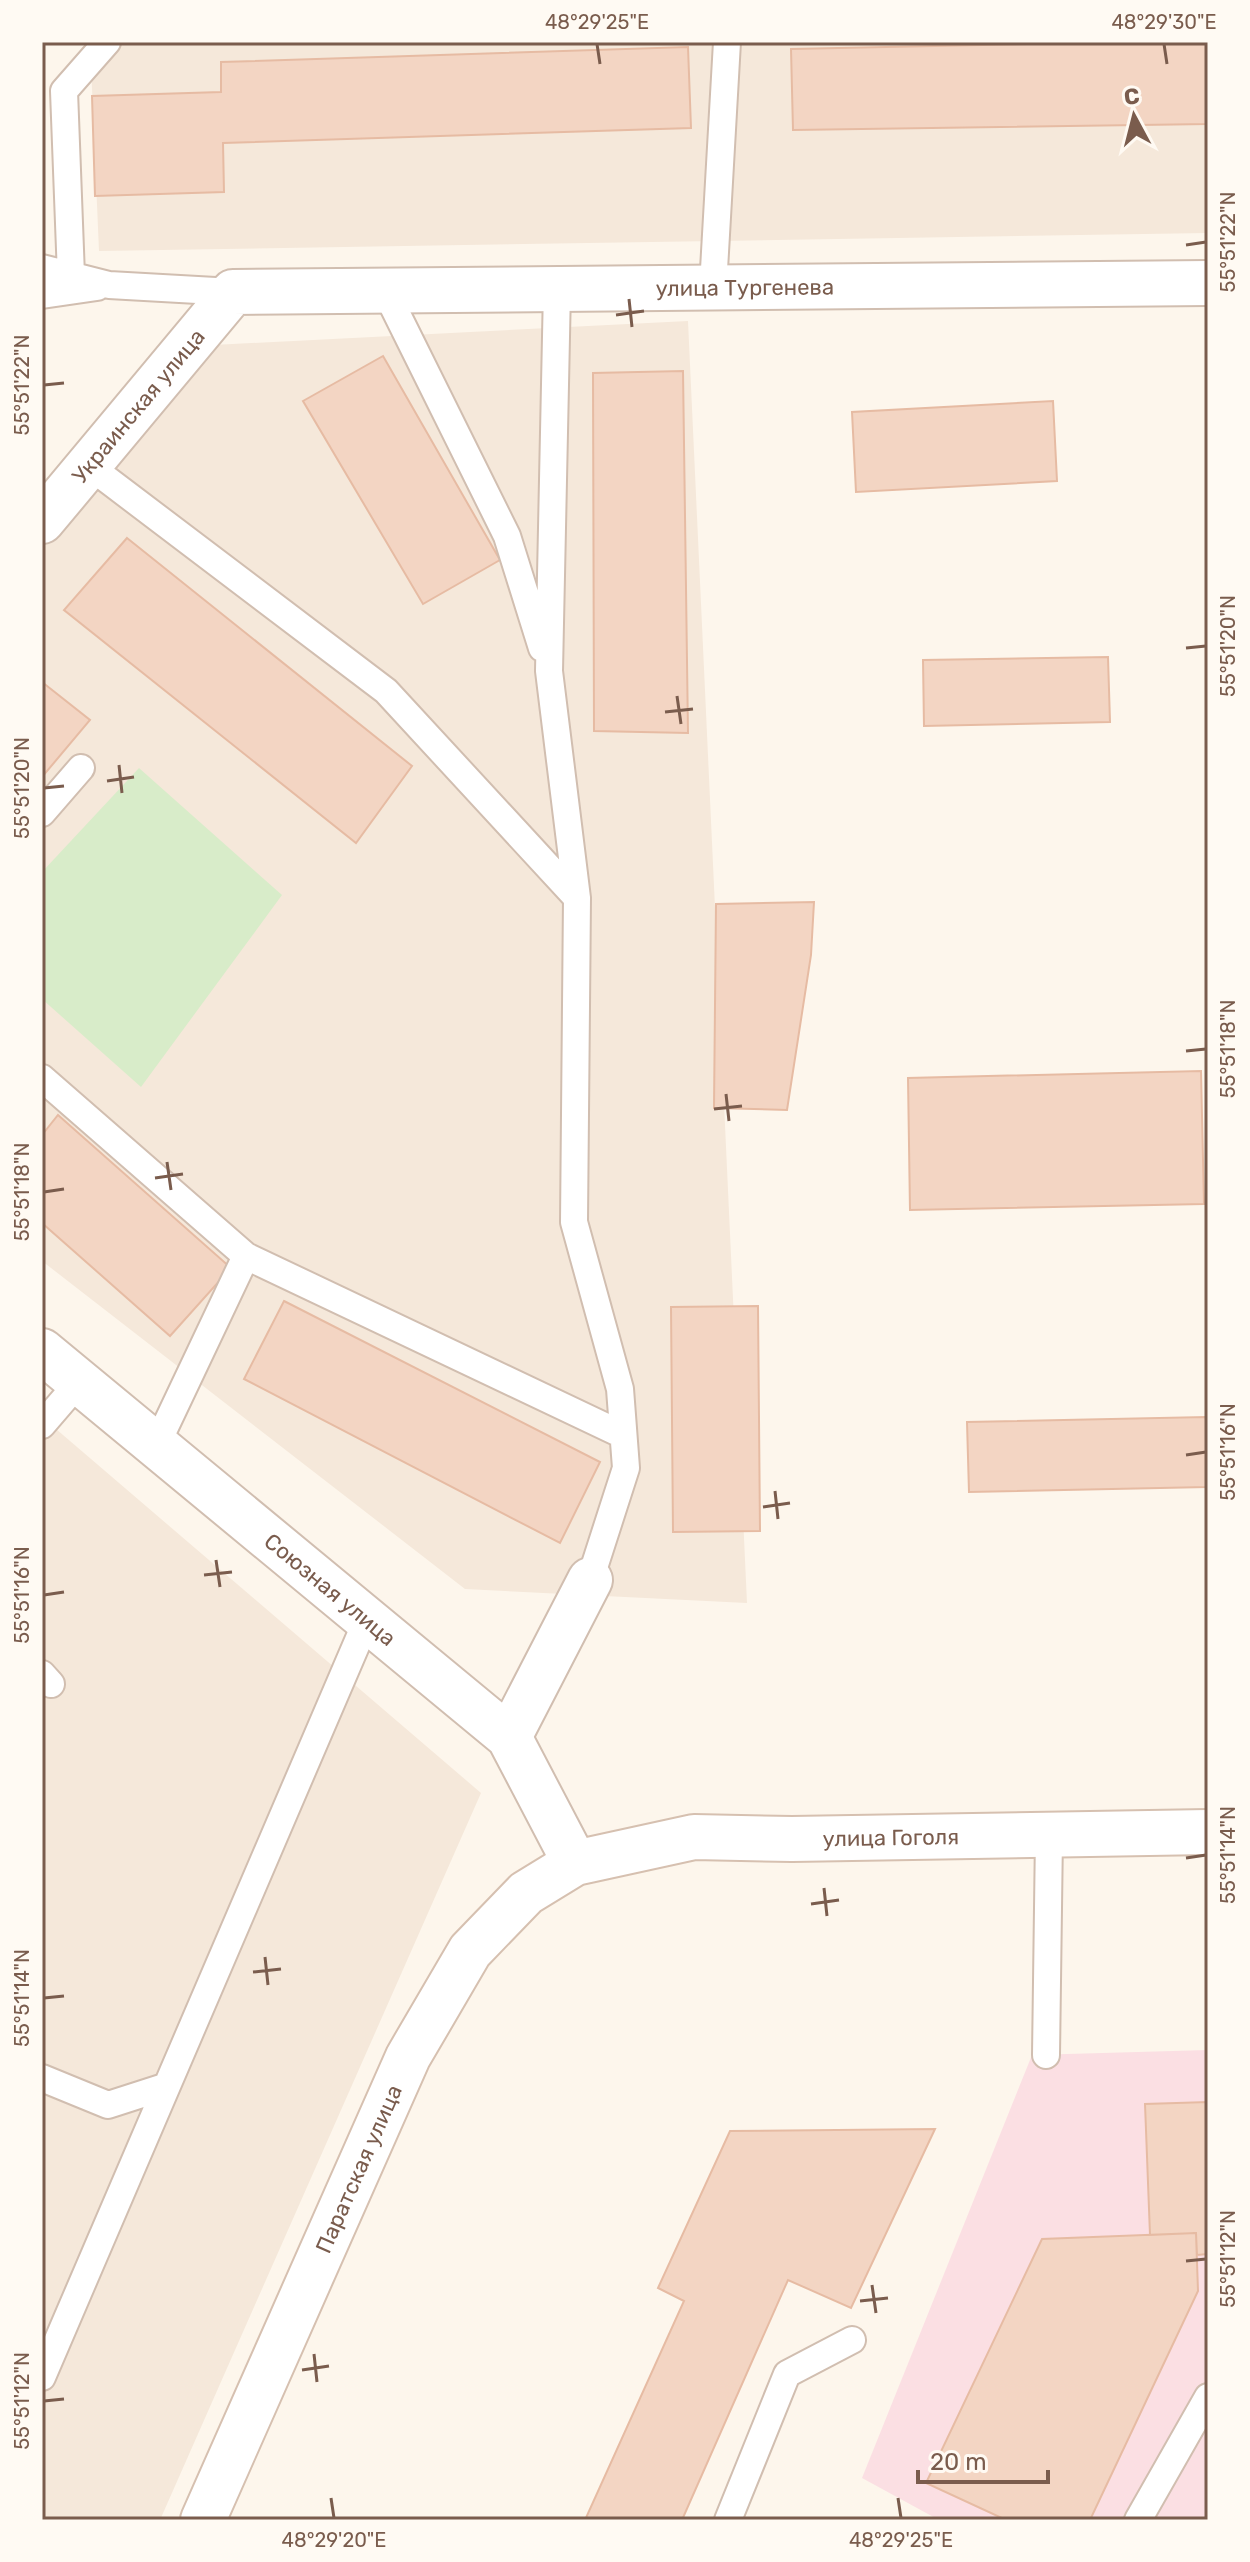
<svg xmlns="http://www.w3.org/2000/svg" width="1250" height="2562" viewBox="0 0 1250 2562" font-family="Rubik,sans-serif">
	<rect width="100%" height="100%" fill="#fdf6ec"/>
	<path fill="#f5e8da" d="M90,42H1208V233L99,251Z
		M688,321L747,1603L465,1589L42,1261V540L194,346Z
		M42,1417L481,1793L160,2520H42Z"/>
	<path fill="#fbdfe3" d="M1208,2050V2520H939L862,2478L1032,2055Z"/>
	<path fill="#d8ecc9" d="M139,768L282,895L141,1087L42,999V872Z"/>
	<path fill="#f3d5c3" stroke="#e6bba3" stroke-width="2" d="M1124,42H1208V124L793,130L791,49Z
		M688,47L691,128L223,143L224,192L95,196L92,96L221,92V62Z
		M383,356L500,560L423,604L303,401Z
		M683,371L688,733L594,731L593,373Z
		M1053,401L1057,481L856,492L852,412Z
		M127,538L412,766L356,843L64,610Z
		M1108,657L1110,722L924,726L923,660Z
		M42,682L90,720L42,777Z
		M814,902L811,955L787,1110L714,1108L716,904Z
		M1201,1071L1204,1204L910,1210L908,1078Z
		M58,1115L231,1268L170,1336L42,1223V1135Z
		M284,1301L600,1462L560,1543L244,1379Z
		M758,1306L760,1531L673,1532L671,1307Z
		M1206,1417L1207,1487L969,1492L967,1422Z
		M1208,2102V2254L1197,2255L1196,2233L1150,2235L1145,2104Z
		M935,2129L851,2308L788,2280L682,2520H585L684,2301L658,2288L730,2131Z
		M1196,2233L1198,2291L1090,2520H1006L926,2483L1042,2239Z"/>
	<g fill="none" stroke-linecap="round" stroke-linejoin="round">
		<g stroke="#d1beb0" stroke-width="30">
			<path id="lane" d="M42,268L109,285L233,292
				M71,276L64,91L107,42
				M713,287L727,42
				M557,289L549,671L577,898L574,1222L620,1389L626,1468L590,1580
				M385,290L507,536L542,648
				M42,295L97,287
				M88,465L386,691L577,898
				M42,813L81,768
				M42,1078L246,1256L623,1435
				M42,1425L79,1382
				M156,1446L246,1256
				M42,1674L51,1684
				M1046,2055L1049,1835
				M42,2078L108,2105L167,2086
				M42,2377L367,1620
				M728,2520L787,2374L852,2340
				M1138,2520L1208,2397"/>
		</g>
		<g stroke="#d1beb0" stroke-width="48">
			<g id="street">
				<path id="s1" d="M42,521L233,292L1208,283"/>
				<path id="s2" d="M42,1351L509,1737L575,1863"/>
				<path d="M509,1737L590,1580"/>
			</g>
		</g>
		<g stroke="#d6c0b0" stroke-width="48">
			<g id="secondary">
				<path id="s3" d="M203,2520L408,2057L470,1951L526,1893L575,1863L694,1837L792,1839L1208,1832"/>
			</g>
		</g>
		<use href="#lane" stroke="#fff" stroke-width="26"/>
		<use href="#street" stroke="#fff" stroke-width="44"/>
		<use href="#secondary" stroke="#fff" stroke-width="44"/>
	</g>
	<path fill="none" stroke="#7a5c4d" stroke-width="3" d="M597,44L600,64M1164,44L1167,64M1186,245L1206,242M629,299L632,327M616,315L644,311M44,385L64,383M1186,648L1206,646M677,696L681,724M665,712L693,709M119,765L122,793M107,781L134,777M44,788L64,786M1186,1051L1206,1049M726,1094L729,1121M714,1109L742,1106M167,1162L171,1190M155,1178L183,1174M44,1192L64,1189M1186,1455L1206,1452M775,1491L778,1519M763,1507L790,1503M216,1560L220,1587M204,1575L232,1572M44,1595L64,1592M1186,1858L1206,1855M824,1888L827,1916M811,1904L839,1900M265,1957L268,1985M253,1972L281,1969M44,1998L64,1996M1186,2261L1206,2259M872,2285L876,2313M860,2301L888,2298M314,2354L317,2382M302,2370L329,2366M44,2401L64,2399M331,2498L334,2518M898,2498L901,2518"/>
	<g text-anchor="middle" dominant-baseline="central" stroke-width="7" stroke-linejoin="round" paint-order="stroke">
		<g font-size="22" fill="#7a5c4d" stroke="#fffaf3">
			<text stroke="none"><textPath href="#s1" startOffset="810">улица Тургенева</textPath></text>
			<text stroke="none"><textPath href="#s1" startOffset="150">Украинская улица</textPath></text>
			<text stroke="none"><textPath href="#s2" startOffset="374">Союзная улица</textPath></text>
			<text stroke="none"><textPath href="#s3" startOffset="1086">улица Гоголя</textPath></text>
			<text stroke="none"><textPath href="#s3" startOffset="384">Паратская улица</textPath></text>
		</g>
	</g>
	<rect width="1250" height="2562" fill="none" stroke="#fffaf3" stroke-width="88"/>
	<g transform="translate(1134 116) rotate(353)" stroke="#fffaf3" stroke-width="6" paint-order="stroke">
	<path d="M0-6L14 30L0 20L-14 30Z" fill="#7a5c4d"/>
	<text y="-12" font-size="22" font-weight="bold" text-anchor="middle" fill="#7a5c4d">С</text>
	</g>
	<path d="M918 2470v12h130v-12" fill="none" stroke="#7a5c4d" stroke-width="4"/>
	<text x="930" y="2470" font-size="24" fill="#7a5c4d" stroke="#fffaf3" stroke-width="6" paint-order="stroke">20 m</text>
	<rect x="44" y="44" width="1162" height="2474" fill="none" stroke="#7a5c4d" stroke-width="3"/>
	<g font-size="20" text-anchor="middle" fill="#7a5c4d">
		<text x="597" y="29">48°29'25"E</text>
		<text x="1164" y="29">48°29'30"E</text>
		<text transform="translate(1228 242) rotate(-90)" y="7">55°51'22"N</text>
		<text transform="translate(22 385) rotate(-90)" y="7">55°51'22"N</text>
		<text transform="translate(1228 646) rotate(-90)" y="7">55°51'20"N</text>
		<text transform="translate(22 788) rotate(-90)" y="7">55°51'20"N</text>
		<text transform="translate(1228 1049) rotate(-90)" y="7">55°51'18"N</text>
		<text transform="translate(22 1192) rotate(-90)" y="7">55°51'18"N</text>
		<text transform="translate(1228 1452) rotate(-90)" y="7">55°51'16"N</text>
		<text transform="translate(22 1595) rotate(-90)" y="7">55°51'16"N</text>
		<text transform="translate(1228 1855) rotate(-90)" y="7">55°51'14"N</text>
		<text transform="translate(22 1998) rotate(-90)" y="7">55°51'14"N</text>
		<text transform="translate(1228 2259) rotate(-90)" y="7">55°51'12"N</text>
		<text transform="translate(22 2401) rotate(-90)" y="7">55°51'12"N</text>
		<text x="334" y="2547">48°29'20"E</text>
		<text x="901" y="2547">48°29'25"E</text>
	</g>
</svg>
